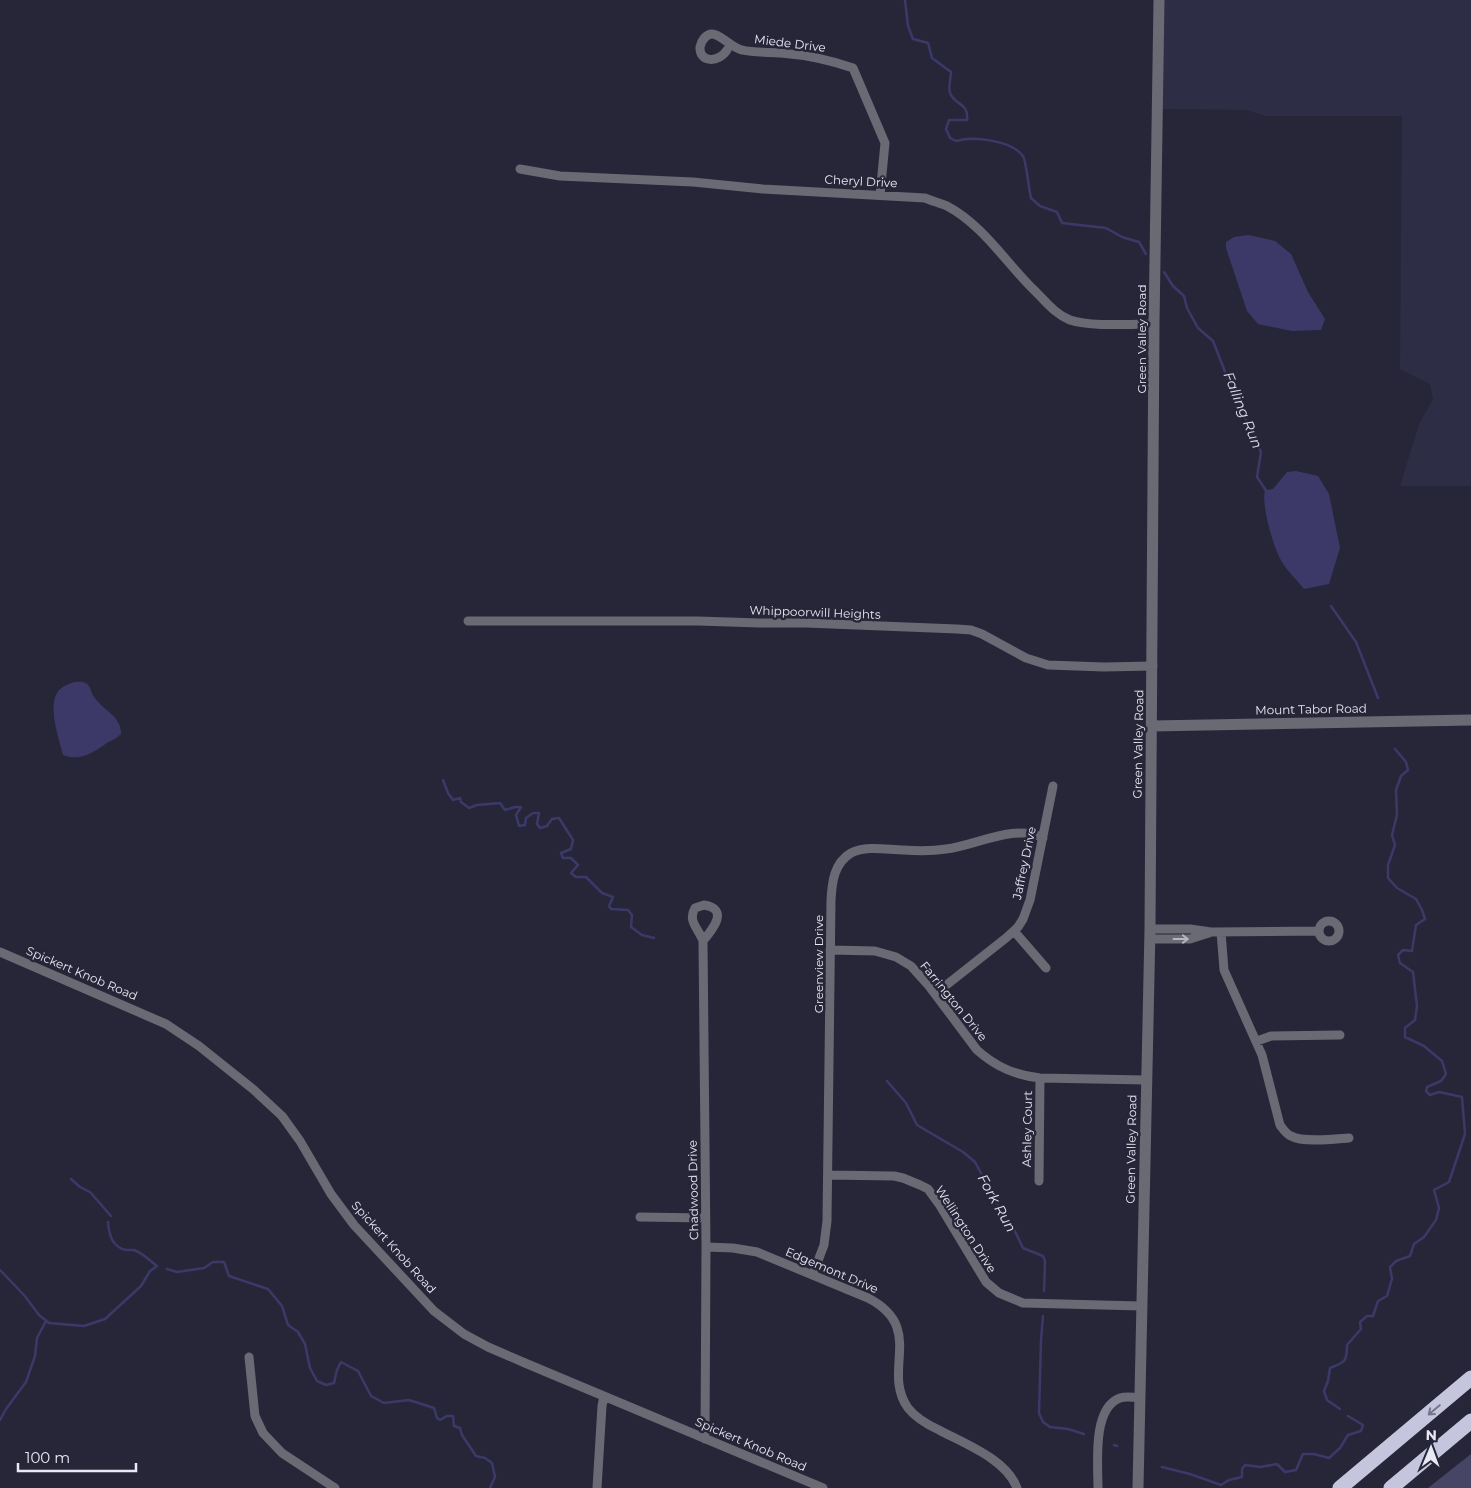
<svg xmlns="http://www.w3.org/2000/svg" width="1471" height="1488" viewBox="0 0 1471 1488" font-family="Montserrat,sans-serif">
	<rect width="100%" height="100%" fill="#262638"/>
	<path fill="#2d2d45" d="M1159,0H1471V486H1400L1419,424L1433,399L1430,384L1400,369L1402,116H1265L1247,110L1157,109Z"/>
	<path fill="#464565" d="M1471,1454V1488H1428Z"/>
	<path fill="#3c3969" d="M1249,235L1275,241L1291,254L1308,292L1325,319L1321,330L1292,331L1258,324L1247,311L1226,248V242L1234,237Z
		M1296,471L1318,476L1329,494L1340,548L1329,584L1304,589C1298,581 1289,573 1284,565C1274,552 1261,505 1265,490L1273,489L1287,472Z
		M75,682C79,682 83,681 87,684C91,687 91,693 94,697C103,710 122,717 121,734C117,738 112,740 107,743C94,752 80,762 63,755C59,739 49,711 56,695C59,687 68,684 75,682Z"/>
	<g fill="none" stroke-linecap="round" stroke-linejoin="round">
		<path stroke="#3c3969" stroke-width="2.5" d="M905,0L908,26L913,39L928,43L932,58L951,72C951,78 948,87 950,93C955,106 969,102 967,120H949L946,129L950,138L956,141C973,136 1011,140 1023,156C1026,160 1029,191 1031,198L1040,206L1057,212L1062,223L1106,228L1122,237L1139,242L1146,254
			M1164,272L1173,286L1184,296L1187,308L1198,328L1213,341L1233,392L1261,452L1257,477L1267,492
			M1331,606L1356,642L1378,698
			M443,780L448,793L453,800L460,798L461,802L469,808L477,805L500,803L505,810L515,807H521L516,815L519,826L525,825L526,818L533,813H539L537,824L540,828L547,826L552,819L559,818L573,840L571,849L561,853L563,858H571L578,865L571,873L576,877H586L602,893L613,897L609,906L611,909L628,910L632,915L631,927L642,935L654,938
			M887,1081L906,1103L917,1125L963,1152L975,1162L1002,1212L1011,1223L1023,1248L1043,1256L1045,1261L1044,1291
			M71,1179L80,1187L90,1192L111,1216
			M167,1269L177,1272L204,1268L213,1262H224L229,1276L268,1289L282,1306L288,1325L298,1332L305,1344L310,1368L317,1381L326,1385L334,1383L337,1370L341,1362L358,1371L371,1396L384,1403L409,1400L434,1408L437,1418L440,1420L447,1416H453L454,1426L460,1428L462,1435L476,1456L485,1458L492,1463L495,1477L490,1488
			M0,1270L24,1295L39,1315L49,1323L84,1326L105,1319L141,1286L150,1271L157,1266C150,1261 143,1253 134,1250C131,1250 129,1250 126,1250C112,1247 109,1235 108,1222
			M1043,1316L1041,1340L1039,1413L1043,1422L1050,1427L1068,1429L1084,1434
			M1340,1409L1327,1400L1324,1391L1328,1381L1330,1368C1345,1362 1347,1362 1347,1345L1361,1329L1360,1322L1367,1316H1373L1378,1301L1387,1296L1392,1279L1390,1267L1396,1261L1410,1256L1414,1244L1424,1237L1436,1220L1439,1208L1434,1190L1449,1182L1465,1134L1462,1097L1439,1092L1430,1095L1426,1091L1427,1087L1441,1081L1446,1074L1442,1061L1424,1046L1405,1037V1028L1415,1020L1417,1006L1413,972L1400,963L1398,955L1403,950L1412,951L1416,925L1425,919L1422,910L1416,899L1397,888L1388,878V865L1395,845L1392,835L1397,815L1396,790L1401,776L1408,770L1406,762L1395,749
			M0,1420L6,1409L26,1382L35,1356L37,1338L46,1321
			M1114,1445L1117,1446
			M1162,1467L1190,1474L1221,1485L1229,1480L1242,1477V1469L1245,1465L1260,1467L1277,1464L1285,1472L1296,1470L1303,1454H1314L1329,1458L1340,1448L1348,1435L1361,1431L1363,1425L1348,1416"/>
		<path stroke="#696a73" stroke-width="9" d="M727,50C719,63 699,63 700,47C701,41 706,34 712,34C721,34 731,48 742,50C754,53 769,52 781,53C806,55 830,60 853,68L885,143L880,195
			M520,169L560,176L693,182L763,189L925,198C932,201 940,203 947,206C983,225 1006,263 1035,291C1046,302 1055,314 1070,320C1090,327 1132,324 1154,324
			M468,621H698L759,623H806L957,629L971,630L982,634L1026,658L1048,665L1104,667L1153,666
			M704,905C730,909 712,930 703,941C699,929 687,921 695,908Z
			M1319 931a10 10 0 1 1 20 0a10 10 0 1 1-20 0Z
			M1150,929H1190L1211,932L1319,931
			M1014,931L1046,968
			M1221,932L1224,970L1262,1055L1280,1125C1283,1129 1286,1134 1291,1136C1303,1143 1335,1139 1349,1138
			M1150,939H1190L1209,933
			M703,941L706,1247L705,1439
			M830,950L875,951L896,957L911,966L929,986L977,1050C996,1067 1015,1075 1040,1078L1146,1080
			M0,952L166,1024L199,1046L254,1090L282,1116L300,1141L331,1194L354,1225L434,1311L464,1334L488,1347L525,1363L823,1488
			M935,994L1006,938L1018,927L1023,919L1030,900L1053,786
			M1257,1041L1271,1036L1340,1035
			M828,1175L894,1176L903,1178L920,1185L928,1189L939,1204L986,1282L999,1293L1023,1303L1141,1306
			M1039,1181L1040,1078
			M640,1217L705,1218
			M706,1247L733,1248L757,1252L868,1298C926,1328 881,1370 908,1408C916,1418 928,1425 939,1430C965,1444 1006,1459 1017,1488
			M813,1274L824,1245L827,1221L831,900C832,882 834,863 851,853C867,845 888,850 904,850C918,851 933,851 946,849C975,846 1015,823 1043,838
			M249,1357L255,1416L263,1433L282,1453L335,1488
			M597,1488L602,1406L604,1396
			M1098,1488C1098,1464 1092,1408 1120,1398C1126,1396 1133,1397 1140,1398"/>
		<path stroke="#696a73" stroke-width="11" d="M1152,726L1471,720
			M1138,1488L1150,929L1154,324L1159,0"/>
		<path stroke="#c5c5dd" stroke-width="15" d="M1340,1488L1471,1378
			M1391,1488L1471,1421"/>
	</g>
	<defs><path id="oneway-shaft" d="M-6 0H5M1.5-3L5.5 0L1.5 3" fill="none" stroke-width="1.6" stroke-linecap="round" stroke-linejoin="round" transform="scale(1.25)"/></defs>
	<use stroke="#b6b6c1" href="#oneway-shaft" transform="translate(1181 939)"/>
	<use stroke="#76768a" href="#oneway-shaft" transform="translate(1434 1410) rotate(140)"/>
	<g text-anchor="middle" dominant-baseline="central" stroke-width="5" stroke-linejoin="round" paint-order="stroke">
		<g font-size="12" fill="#e9e9f5" stroke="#262638">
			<text transform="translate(790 43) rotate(7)">Miede Drive</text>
			<text transform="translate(861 181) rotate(3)">Cheryl Drive</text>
			<text transform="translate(1141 339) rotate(-90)">Green Valley Road</text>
			<text transform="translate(815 612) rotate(2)">Whippoorwill Heights</text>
			<text transform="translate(1311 709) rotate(-1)">Mount Tabor Road</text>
			<text transform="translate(1138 744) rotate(-89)">Green Valley Road</text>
			<text transform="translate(1024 863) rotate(-78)">Jaffrey Drive</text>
			<text transform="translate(818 964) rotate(-90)">Greenview Drive</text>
			<text transform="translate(82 973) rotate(23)">Spickert Knob Road</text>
			<text transform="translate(954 1001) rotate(51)">Farrington Drive</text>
			<text transform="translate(1027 1129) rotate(-89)">Ashley Court</text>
			<text transform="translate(1131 1149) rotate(-89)">Green Valley Road</text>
			<text transform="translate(693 1190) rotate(-91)">Chadwood Drive</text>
			<text transform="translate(966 1229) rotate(57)">Wellington Drive</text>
			<text transform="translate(394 1247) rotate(48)">Spickert Knob Road</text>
			<text transform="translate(832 1270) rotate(23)">Edgemont Drive</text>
			<text transform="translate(751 1444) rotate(23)">Spickert Knob Road</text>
		</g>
		<g font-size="14" font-style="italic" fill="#e1e2f2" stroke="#262638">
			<text transform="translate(1243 410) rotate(68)">Falling Run</text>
			<text transform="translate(997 1203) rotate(61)">Fork Run</text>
		</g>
	</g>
	<g transform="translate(1431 1448) rotate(1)" stroke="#262638" stroke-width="4" paint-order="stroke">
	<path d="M0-4L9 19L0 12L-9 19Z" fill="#e9e9f5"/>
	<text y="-8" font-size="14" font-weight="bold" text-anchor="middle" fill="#e9e9f5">N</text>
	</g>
	<path d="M18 1463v8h118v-8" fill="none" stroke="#e9e9f5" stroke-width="2.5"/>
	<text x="25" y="1463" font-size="15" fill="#e9e9f5" stroke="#262638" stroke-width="4" paint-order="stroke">100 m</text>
</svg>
